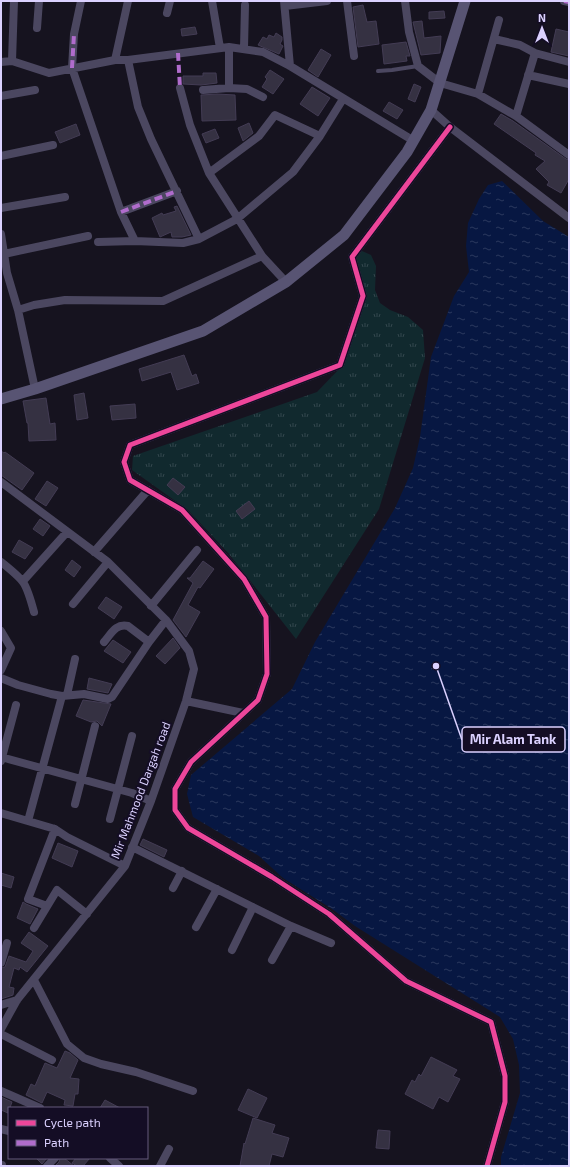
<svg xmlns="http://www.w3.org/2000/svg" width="570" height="1167" viewBox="0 0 570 1167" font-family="'Exo 2',sans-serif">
	<defs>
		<pattern id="park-tufts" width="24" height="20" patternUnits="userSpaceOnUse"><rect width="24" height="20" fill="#11292e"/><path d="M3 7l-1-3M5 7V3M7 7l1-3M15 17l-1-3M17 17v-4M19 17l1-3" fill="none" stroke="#33474d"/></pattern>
		<pattern id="water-ripples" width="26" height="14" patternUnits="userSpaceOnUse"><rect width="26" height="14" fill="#071742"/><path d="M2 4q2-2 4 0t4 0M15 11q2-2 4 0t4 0" fill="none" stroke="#2b385e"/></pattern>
	</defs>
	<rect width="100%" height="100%" fill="#16131f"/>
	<path fill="url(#park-tufts)" d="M362,251L371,255L376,266L375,290L380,303L390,310L408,317L423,330L425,358L379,509L296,639L229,554L188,510L132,470L133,456L317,392L343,365L366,297L354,257Z"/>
	<path fill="url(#water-ripples)" d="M502,181L543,221L569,237V1166H501V1157L520,1093L519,1065L513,1039L500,1017L355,926L332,909L283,878L259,856L193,817L187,794L191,775L292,689L315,642L395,508L413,468L420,437L431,357L454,296L469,272L466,246L468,223L479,199L488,185Z"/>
	<path fill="#353142" stroke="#433c54" d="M363,5L367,22L376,21L379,44L358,47L353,7Z
		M444,11L445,18L429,19V12Z
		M422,21L424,38L441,36L440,53L421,55L413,22Z
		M195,27L197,34L182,36L181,29Z
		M556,29L569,32V56L551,52Z
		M276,33L282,37V40L280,44L283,46L279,54L258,45L263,37L267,39L269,35L274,37Z
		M406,42L410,56H406L407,61L384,64L382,45Z
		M321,49L331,55L318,77L308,70Z
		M270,70L284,79L273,94L262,87L267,79L265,77Z
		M203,73H216L217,83L201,85L183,84V76H203Z
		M414,84L421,87L415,102L408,99Z
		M312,87L330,98L318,116L300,104Z
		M217,94L235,95L236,120L202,121L201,95Z
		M389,102L403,110L397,119L383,111Z
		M501,114L513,121L566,159L569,160V179L561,193L547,185L549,182L536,169L545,161L535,155L536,153L494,124Z
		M249,123L253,133L243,141L238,128Z
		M76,124L80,135L60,143L55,132Z
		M215,129L219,138L206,143L202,134Z
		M177,206L191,235L182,237H172L171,232L160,237L152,218L162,213L163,215L176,211L174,207Z
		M184,355L192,376L196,374L199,383L177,390L171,372L142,381L139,369Z
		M84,393L88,418L77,420L74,395Z
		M46,398L50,424L55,423L56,440L29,441L28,423H27L23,401Z
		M135,404L136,418L112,420L110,406Z
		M1,451L4,453L5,452L34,473L22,490L1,475Z
		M173,478L185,487L178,495L167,485Z
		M47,481L58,488L46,506L35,499Z
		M249,501L255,509L242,519L236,511Z
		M40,519L50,526L43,536L33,529Z
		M19,540L33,548L25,559L12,552Z
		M72,560L81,567L74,577L65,570Z
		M203,561L214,569L200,588L198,587L188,605L200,612L186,637L173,620L193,583L187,578H190Z
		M106,597L122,607L114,619L98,608Z
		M173,638L180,648L165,664L156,656Z
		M113,640L131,652L123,663L104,651Z
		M89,678L112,684L108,693L87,689Z
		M83,700L111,704L102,726L97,721L91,722L76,716Z
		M143,839L167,850L164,857L140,845Z
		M58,843L78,851L72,867L52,858Z
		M1,873L14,877L11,888L1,885Z
		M23,902L26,904L38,909L30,924L17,918Z
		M29,932L48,946L27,972L20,967L19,970L14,968L9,987L14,988L13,995L1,999V968L5,967L9,956L26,962L33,951L21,943Z
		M65,1051L70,1053L78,1060L70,1078L79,1079L78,1094H75L73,1106L64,1105L65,1100L47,1092L42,1103L26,1095L31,1084L35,1086L45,1063L57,1068Z
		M431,1057L457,1070L453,1076L460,1079L448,1102L439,1097L433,1109L405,1094L412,1080L415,1082L419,1074L421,1076Z
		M248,1089L267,1098L257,1118L238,1110Z
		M1,1097L12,1102L8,1113L1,1110Z
		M105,1100L120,1108H100Z
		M253,1118L275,1125L272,1133L289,1138L283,1157L272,1154L269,1166H240L244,1143L245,1144Z
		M378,1130L390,1131L389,1149L376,1148Z
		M36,1158H47L42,1164Z
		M60,1158H64L74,1166H55L59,1162Z
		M76,1158H90L83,1166H77L72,1163Z"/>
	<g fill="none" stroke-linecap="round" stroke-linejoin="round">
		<path stroke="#4b4760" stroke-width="4" d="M378,71L392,70L418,66"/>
		<path stroke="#4b4760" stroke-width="8" d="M81,1L74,34L72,68L121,212L135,241
			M212,1L220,48
			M284,1L290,66
			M347,1L354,56
			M405,1L409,32L418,66L440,83L478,94L516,116L569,155
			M564,1L569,2
			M285,6L327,1
			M167,13L170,1
			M37,28L39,1
			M494,39L520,45L535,53L569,62
			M244,48L245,5
			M115,60L128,1
			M128,60L138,107L151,139L199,239
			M12,61L14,1
			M1,62L12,61L49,73L115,60H128L229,47L263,52L290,66L414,141
			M528,75L569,84
			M180,88L190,125L209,173L262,256L286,282
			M229,88V47
			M203,90L229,88L247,89L263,97
			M478,94L499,20
			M1,96L35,90
			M431,110L450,127L569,218
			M516,116L535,53
			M450,127L352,257L363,296L340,365L130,445L124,462L130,480L182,510L244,579L266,617L267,674L258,700L191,762L175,789V810L188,828L272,877L329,914L406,981L491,1022L505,1076V1102L487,1166
			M1,156L53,145
			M209,173L259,136L275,115L320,136
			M1,208L65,197
			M121,212L177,191
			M1,234L7,273L18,310L35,389
			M98,242L135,241L183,243L199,239L237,219L293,172L320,136L343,99
			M4,254L88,236
			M18,310L34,305L65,300L163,301L262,256
			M1,482L108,562L166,620L189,651L194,669L186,701L151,801L125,866L17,1000L1,1029
			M94,552L148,490
			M1,562C25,581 26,582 34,612
			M23,581L67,532
			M73,604L108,562
			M151,606L197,550
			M1,631L11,648L1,670
			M104,642C111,634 116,623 128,626L149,642
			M1,678L18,685L51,694L62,696L84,694L108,699L112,697L149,642L166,620
			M67,695L75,659
			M186,701L243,713
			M1,757L132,793L151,801
			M1,761L16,705
			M75,804L95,726
			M1,813L55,829L67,837L125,866
			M110,819L132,736
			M28,821L62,696
			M132,847L291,926L331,943
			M173,888L182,871
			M47,906L28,899L55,829
			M196,927L217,889
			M34,928L57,890L87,914
			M232,950L253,907
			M272,960L291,926
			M1,963L7,943
			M34,980L67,1044L84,1058L101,1064L136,1072L193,1091
			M1,1005L17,1000
			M1,1034L52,1060
			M1,1091L40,1108
			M1,1129L9,1131
			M110,1158L119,1166
			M2,1165V1166
			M47,1166L55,1158
			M160,1166L169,1149"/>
		<path stroke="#585473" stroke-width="11" d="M1,399L35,389L203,331L286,282L344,235L407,152L431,110L465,1"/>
		<path stroke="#b06ccc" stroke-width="4" stroke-dasharray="8 4" stroke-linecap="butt" d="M564,1L569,2
			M178,53L180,88
			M72,68L74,34
			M121,212L177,191"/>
		<g stroke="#140d25" stroke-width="8">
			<path id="cycleway" d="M450,127L352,257L363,296L340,365L130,445L124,462L130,480L182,510L244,579L266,617L267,674L258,700L191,762L175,789V810L188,828L272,877L329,914L406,981L491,1022L505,1076V1102L487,1166"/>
		</g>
		<use href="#cycleway" stroke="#ed469a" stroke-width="5"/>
	</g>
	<g text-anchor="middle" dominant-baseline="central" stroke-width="4" stroke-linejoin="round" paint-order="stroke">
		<g font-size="12" fill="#dbd1ff" stroke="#140d25">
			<text transform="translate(140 790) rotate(-69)">Mir Mahmood Dargah road</text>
		</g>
	</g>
	<path fill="none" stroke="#dbd1ff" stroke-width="1.5" d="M436 666L462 740"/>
	<circle fill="#dbd1ff" stroke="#140d25" stroke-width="1.5" cx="436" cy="666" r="4"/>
	<rect fill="#140d25" stroke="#dbd1ff" stroke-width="1.5" x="462" y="727" width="103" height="25" rx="4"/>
	<g font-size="13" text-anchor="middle" font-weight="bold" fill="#dbd1ff">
		<text x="513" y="744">Mir Alam Tank</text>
	</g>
	<rect width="570" height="1167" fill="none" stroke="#dbd1ff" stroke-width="4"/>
	<rect x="8" y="1107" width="140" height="52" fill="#140d25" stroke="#645b7c"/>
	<rect x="16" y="1120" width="20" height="6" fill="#ed469a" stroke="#645b7c"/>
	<text x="44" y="1127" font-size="12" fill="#dbd1ff">Cycle path</text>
	<rect x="16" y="1140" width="20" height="6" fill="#b06ccc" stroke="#645b7c"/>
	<text x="44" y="1147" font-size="12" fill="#dbd1ff">Path</text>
	<g transform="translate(542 28)" stroke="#140d25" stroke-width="3" paint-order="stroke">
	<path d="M0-3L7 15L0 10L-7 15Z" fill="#dbd1ff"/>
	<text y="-6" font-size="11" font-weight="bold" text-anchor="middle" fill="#dbd1ff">N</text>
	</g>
</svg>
